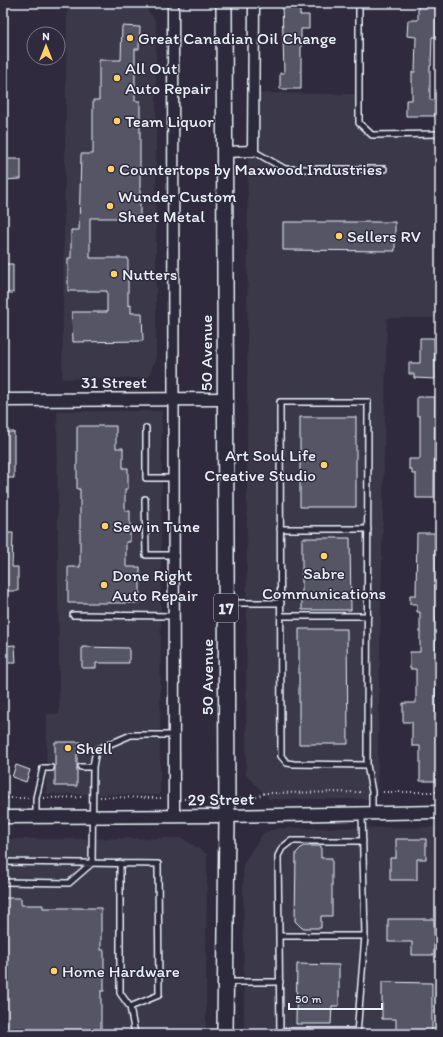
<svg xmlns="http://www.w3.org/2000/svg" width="443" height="1037" viewBox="0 0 443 1037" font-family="Itim,sans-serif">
	<rect width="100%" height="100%" fill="#2f2a3d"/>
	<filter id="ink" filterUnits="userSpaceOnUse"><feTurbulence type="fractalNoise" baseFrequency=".025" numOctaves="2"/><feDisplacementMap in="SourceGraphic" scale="8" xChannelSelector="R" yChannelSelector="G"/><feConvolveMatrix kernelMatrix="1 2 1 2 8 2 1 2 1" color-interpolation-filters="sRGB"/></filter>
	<g filter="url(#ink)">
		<path fill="#3b3749" d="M67,8H146L156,21V358L148,378L62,379Z
			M248,93L357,94V124L370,136H440V318H387L377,799H269L246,775Z
			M57,411H162L160,795L46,794L47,714H59Z
			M436,827L440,1034H244L243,864L263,833L278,828Z
			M182,838L207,854L206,1034H3V839Z"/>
		<path fill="#575565" stroke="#e8f1f8" d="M282,3H300V15H309V29H301V89H280V73H284Z
			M418,3H436V37H432L431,66H430V100H435V116H406V100H412V72H415L416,37L407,36L408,20H418Z
			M122,26L140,27L139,49H135V101H140V218H90V258H128V306L131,305V313H142L143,341L73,342L72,312H107V291H68V258H71V230H79L81,154H93V100H99V60H121Z
			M3,159H21V179L3,180Z
			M283,222H395V251L283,250Z
			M3,264H13V293H3Z
			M420,338H434L435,379L414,378V374H409V363H420Z
			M417,397H435L434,498H416V474H412V469H409V459H420V416H417Z
			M300,417H356V507H300Z
			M77,426H116V448H123V468H128V489H125V511H130V542H126V567H140V603H68V567H80V489H77Z
			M3,432H14V478H3Z
			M3,533H13L12,567H18V591H3Z
			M417,533H435L436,781H420V746H412V722H403V703H416V669H410V652H420V612H417V604H410V595H416Z
			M302,538H350L351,610H302Z
			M299,629H347L348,744H299Z
			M15,645L16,663H3V646Z
			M82,647L129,648V663H96V668H82Z
			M55,742H81V754H77V786H55Z
			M16,765L30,770L26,782L12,777Z
			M396,839H426V859H417V880H390V858H396Z
			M303,846H321V858H332V916H321V928H302L295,921L296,853Z
			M3,898H21V905H43V908H101V950H104V991H101V1034H3Z
			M388,919H434V955H412V942H388Z
			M297,964L339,965V1006H332L331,1024H296Z
			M382,982L432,983V1034H396V1019H382Z"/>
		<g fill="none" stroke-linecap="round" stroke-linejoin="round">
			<g stroke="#e8f1f8" stroke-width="8">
				<path id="service" d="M359,3V123L372,135L440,134
					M253,151L285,169H384
					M280,402H368L367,765L294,764L287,763L281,756Z
					M146,428V478H174
					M145,499L146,555H174
					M280,529H368
					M227,603H281
					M73,615L174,616
					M281,616H368
					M367,765L372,792V813
					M81,767H93
					M36,817V798L43,768H51
					M363,841H291L282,848L278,856L279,936H365
					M3,862L158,864L159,995L130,1007L120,993V863
					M3,882L69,883L92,863L93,767L96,750L131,735H175
					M279,936L280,1034
					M226,982H280
					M130,1007L135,1034
					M280,1031H357
					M357,1034L365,936L362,814"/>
			</g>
			<g stroke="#e8f1f8" stroke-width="13">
				<path id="minor" d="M173,3L174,816
					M224,152L253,151L254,3"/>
			</g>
			<g stroke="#e8f1f8" stroke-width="15">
				<path id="tertiary" d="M3,400L225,399
					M3,817L227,816L440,812"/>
			</g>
			<g stroke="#e8f1f8" stroke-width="18">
				<path id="primary" d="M224,3L227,816L225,1034"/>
			</g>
			<path stroke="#e8f1f8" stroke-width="2" stroke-dasharray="1 3" stroke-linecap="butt" d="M379,792H440
				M100,797L164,798
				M3,798H28
				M44,798L84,797
				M240,798H254L265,793L363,792
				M184,799H214"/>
			<use href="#service" stroke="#2f2a3d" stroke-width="5"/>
			<use href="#minor" stroke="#2f2a3d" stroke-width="10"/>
			<use href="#tertiary" stroke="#2f2a3d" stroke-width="12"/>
			<use href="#primary" stroke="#2f2a3d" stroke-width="15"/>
		</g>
	</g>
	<g fill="#ffd166" stroke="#2f2a3d" stroke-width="1.5">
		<circle cx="130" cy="38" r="4"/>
		<circle cx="117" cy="78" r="4"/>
		<circle cx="117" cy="121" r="4"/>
		<circle cx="111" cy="169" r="4"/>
		<circle cx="110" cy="206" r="4"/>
		<circle cx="339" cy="236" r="4"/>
		<circle cx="114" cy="274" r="4"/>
		<circle cx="324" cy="465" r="4"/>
		<circle cx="105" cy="526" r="4"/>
		<circle cx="324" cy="556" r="4"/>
		<circle cx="104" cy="585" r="4"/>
		<circle cx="68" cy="748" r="4"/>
		<circle cx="54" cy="971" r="4"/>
	</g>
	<g text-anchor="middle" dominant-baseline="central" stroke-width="3" stroke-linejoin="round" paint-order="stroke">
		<rect fill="#2f2a3d" stroke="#b0b5c0" stroke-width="1" x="214" y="594" width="24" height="28" rx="3"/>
		<g font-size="16" font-weight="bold" fill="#e8f1f8">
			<text x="226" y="608">17</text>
		</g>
		<g font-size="17" fill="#e8f1f8" stroke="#2f2a3d" text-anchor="start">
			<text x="138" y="38">Great Canadian Oil Change</text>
			<text x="125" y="68">All Out<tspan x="125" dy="20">Auto Repair</tspan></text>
			<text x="125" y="121">Team Liquor</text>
			<text x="119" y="169">Countertops by Maxwood Industries</text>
			<text x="118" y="196">Wunder Custom<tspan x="118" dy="20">Sheet Metal</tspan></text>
			<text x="347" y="236">Sellers RV</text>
			<text x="122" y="274">Nutters</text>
			<text x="316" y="455" text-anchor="end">Art Soul Life<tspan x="316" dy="20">Creative Studio</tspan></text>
			<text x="113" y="526">Sew in Tune</text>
			<text x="324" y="573" text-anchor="middle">Sabre<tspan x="324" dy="20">Communications</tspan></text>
			<text x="112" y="575">Done Right<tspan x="112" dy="20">Auto Repair</tspan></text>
			<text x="76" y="748">Shell</text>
			<text x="62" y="971">Home Hardware</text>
		</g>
		<g font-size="17" fill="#e8f1f8" stroke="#2f2a3d">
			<text transform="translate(206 353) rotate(-90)">50 Avenue</text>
			<text x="114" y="382">31 Street</text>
			<text transform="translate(207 677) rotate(-90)">50 Avenue</text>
			<text transform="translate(221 799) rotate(-1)">29 Street</text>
		</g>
	</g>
	<rect width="443" height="1037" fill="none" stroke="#2f2a3d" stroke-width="16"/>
	<rect x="8" y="8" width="427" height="1021" fill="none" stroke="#e8f1f8" stroke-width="1.5" filter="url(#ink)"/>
	<g transform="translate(46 46)"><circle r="19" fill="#2f2a3d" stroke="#797a88"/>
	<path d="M0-3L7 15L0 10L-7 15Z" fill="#ffd166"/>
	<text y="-6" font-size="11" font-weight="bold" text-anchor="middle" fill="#e8f1f8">N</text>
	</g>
	<path d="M289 1003v6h93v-6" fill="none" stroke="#e8f1f8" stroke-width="2"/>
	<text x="295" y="1003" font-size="12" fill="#e8f1f8" stroke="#2f2a3d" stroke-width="3" paint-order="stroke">50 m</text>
</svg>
